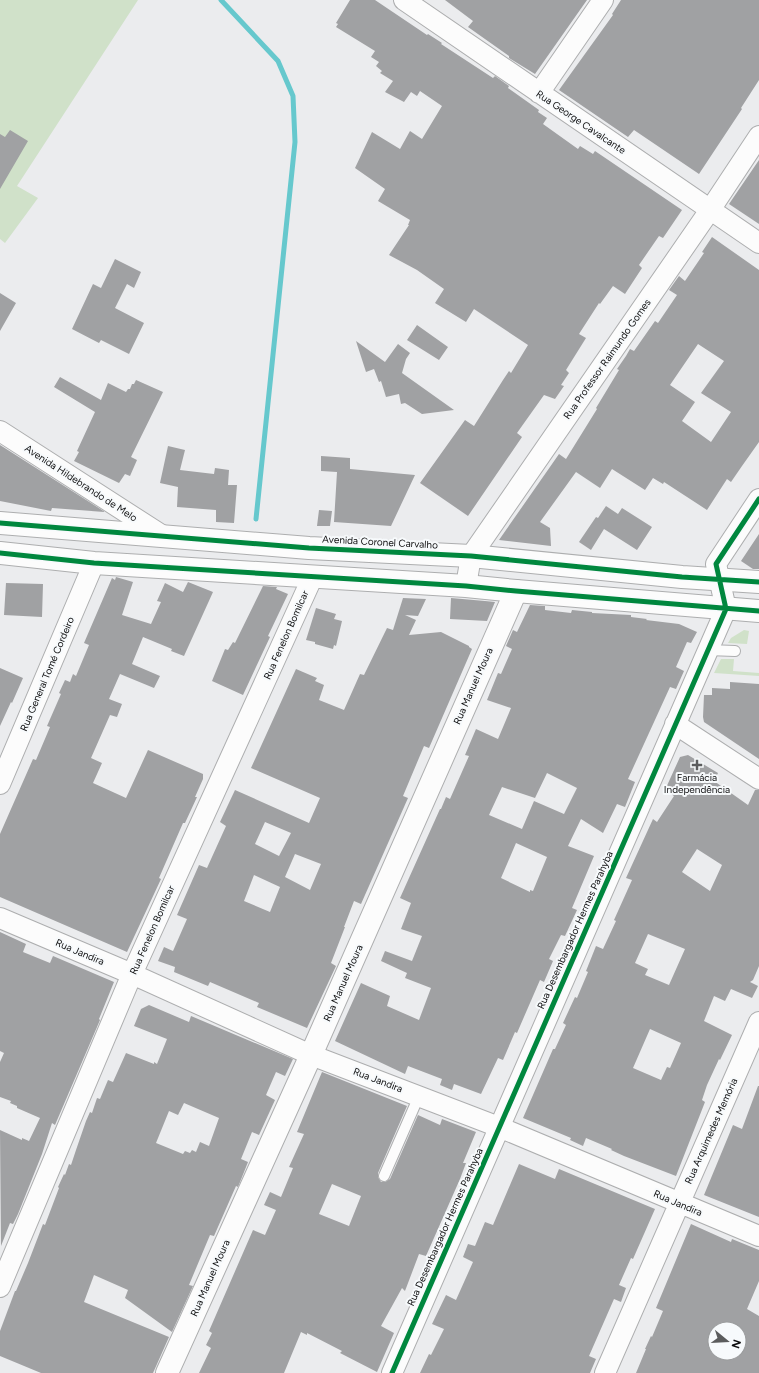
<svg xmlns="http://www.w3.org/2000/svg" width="759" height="1373" viewBox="0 0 759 1373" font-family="Figtree,sans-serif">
	<rect width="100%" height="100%" fill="#ebecee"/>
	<path fill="#d0e1c9" d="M0,0H138L17,186L38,198L5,243L0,239Z
		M744,630L749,631L747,644L728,643L731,638Z
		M721,659H734L733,671L759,673V676L714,673Z"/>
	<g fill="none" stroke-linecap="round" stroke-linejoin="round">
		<path stroke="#66c8cd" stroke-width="5" d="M221,0L278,61L293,96L295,142L256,519"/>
	</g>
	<path fill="#a0a1a3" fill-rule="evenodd" d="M350,0H375L427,35L428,34L442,43L441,44L493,78L495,76L509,86L508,88L539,110L538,112L547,118L543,124L578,149L580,146L593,154L595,151L682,210L663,238L659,236L639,265L642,268L625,294L613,286L600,304L599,303L579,334L586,338L566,370L569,373L561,385L564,386L555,399L544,395L517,433L522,437L468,516L420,483L465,420L474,426L503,380L509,371L511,373L528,345L474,309L466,322L435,303L444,289L417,270L389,255L409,225H408L410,220L378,201L385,189L355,168L372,132L400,149L410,131L422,139L442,106L420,91L417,96L411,92L404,102L385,92L393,81L380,73L382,71L376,66L379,62L371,57L375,51L336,27L338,24L336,23Z
		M445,0H587L535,74L509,58V56L468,27L473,21Z
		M621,0H759V80L741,108L742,109L699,174L634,130L628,137L559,90L613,15L612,14Z
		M10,130L28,141L0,189V134L5,137Z
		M759,160V224L729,204Z
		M712,237L759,270V442L742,466L731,482L727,479L707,510L664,482L663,484L653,478L645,490L612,469L600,488L576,472L540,522L550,528L551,546L499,540L559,454L566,459L597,409L596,408L619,370L617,369L626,356L630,349L634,351L655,321L658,323L677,295L669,290L679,276L685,281L704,253L702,252ZM698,344L724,361L701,393L731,412L711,442L682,421L695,402L670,385Z
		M115,259L141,272L134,288L127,284L115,308L144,323L129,354L101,340L99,343L72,329L93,284L101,288Z
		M0,293L16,303L0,331Z
		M417,325L448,347L439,360L407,340Z
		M356,341L385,362L398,344L410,353L406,359L402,373L454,410L422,414L405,403L401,404L399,394L386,397L381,381L379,382L374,369L366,372Z
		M60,377L101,400L108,383L126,392L128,389H130L132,384H134L136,380L163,392L131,457L137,460L130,476L125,474L119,483L74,461L79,452L77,451L95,412L54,387Z
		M0,445L105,512L52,508L51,511L0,501Z
		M168,446L185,450L180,470L214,474L215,468L229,470L228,485H237L234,523L216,522V510L177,507L178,487L160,483Z
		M321,456L350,458V469L415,475L391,526L334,522L337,472L321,471Z
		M606,506L618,514L622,508L652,527L637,550L604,529L591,550L579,542L596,517L598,518Z
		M319,510L332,511L330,526H317Z
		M759,534V569H753L741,561Z
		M116,577L133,582L122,615L151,624L161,602L157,601L165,583L183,592L188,582L213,592L184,656L171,651L172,649L143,637L132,664L160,676L154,688L120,674L109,699L122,704L117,717L110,715L91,758L102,763L93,783L126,798L148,750L203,774V779L195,797H197L185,823H183L159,878L161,879L127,952L0,897V834L33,759L36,760L50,727L47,726L61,694L59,693L65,680L70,682L73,674L76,676L89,645L84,643L112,578L115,580Z
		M6,583L43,584L42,617L4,615Z
		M263,586L277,587L276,589L288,594L268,636L270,637L243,695L212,681L225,649L228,650L233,642L235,643Z
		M403,598L426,599L418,616L405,615L416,620L409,635L441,632L469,646V647L472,649L429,748L424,746L403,796L408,798L361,904L354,901L344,927H345L331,963L336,966L307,1028L257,1007L259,1003L210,982L208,986L174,972L175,967L158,961L164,947L173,951L187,919L177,915L199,865L207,868L226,826L220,822L235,790L309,823L320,798L251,768L296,669L317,678L315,681L324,685L319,700L344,710L360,674L364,675L387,628L393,630ZM265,822L291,833L279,856L255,844ZM295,854L321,864L310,890L285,877ZM254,875L280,887L270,912L244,901Z
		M451,598L485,601L495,602L487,621L450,619Z
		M530,605L545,606V610L571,613L572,610L592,612V613L631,615V617L647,619L646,620L679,624L697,632L691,643L687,642L676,667L684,671L676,689L670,687L628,779L635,782L625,807L617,804L603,833L581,819L568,846L594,856L572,908L577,910L565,936L561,935L549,959L553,961L544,982L540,980L517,1033L515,1032L503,1060L498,1058L481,1094L454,1084L452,1090L440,1085L442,1079L408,1066L405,1074L335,1041L361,983L390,996L387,1006L419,1020L431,988L405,978L407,973L381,961L385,951L412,961L422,936L401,929L411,903L400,898L440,809H441L446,797L450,799L469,756L465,755L476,729L498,739L511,708L487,700L498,673L501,674L512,649L506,646L513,630L517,632ZM547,773L577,788L564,814L534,801L522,829L489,815L502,787L535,798ZM516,843L547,857L533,891L530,890V892L501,878Z
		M316,608L336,614L334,619L342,621L336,646L334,645L333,649L315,644V642L306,640Z
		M0,668L23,678L12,703L11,702L0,726Z
		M730,682L759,684V759L704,722L703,717L704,695H712V688L730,689Z
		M688,755L718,773L714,781L748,805L755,790H759V966L753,980L750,982L758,986L752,998L731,989L725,1001L714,996L704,1021L732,1035L720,1060L719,1059L707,1085L702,1100L705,1102L676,1176L624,1156L611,1150L612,1149L586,1138L583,1146L570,1140L571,1138L523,1118L553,1049H555L566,1025L563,1023L575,997L577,998L588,972L586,971L596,946L603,949L616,921L614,920L632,880L626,878L653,819L657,822L674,796L665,790L680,757ZM697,849L722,865L710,891L682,872ZM648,934L685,949L669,985L645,975L648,969L635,963ZM650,1029L681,1043L670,1068L667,1067L661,1080L633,1068Z
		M0,932L26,944L23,952L50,963L53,956L114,982L99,1019L100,1020L55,1125L52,1123L42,1154L18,1214L13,1224L10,1223L1,1246L0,1130L22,1140V1138L29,1141L40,1118L17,1108V1106L10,1103L11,1101L0,1097V1062L4,1053L0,1051Z
		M149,1005L189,1022L191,1016L293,1059L285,1076L276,1072L266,1095L275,1100L259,1135L252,1132L241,1159L248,1162L238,1187L236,1186L214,1236L210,1235L189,1285L193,1286L172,1332L125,1298L128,1290L94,1275L84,1302L169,1337L153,1373H41L0,1356V1331L15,1291H16L28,1263L43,1224L45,1225L59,1188L58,1187L64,1174L65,1175L69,1164L71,1165L76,1150L86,1121L90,1112L92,1113L97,1098L100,1099L108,1080L113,1082L126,1053L154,1064V1062L157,1064L167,1039L134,1026L141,1009ZM184,1103L219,1118L209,1146L200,1142L196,1152L192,1150L190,1153L185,1151L183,1154L156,1143L169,1111L178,1115Z
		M322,1072L407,1106L378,1173V1177L381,1182H385L390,1179L418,1115L440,1125L442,1119L476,1132L463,1163H466L460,1179L426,1256L419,1254L405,1291L402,1288L381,1326L394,1333L377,1372L340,1353L342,1351L307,1333V1335L301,1332L284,1373H199L211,1348L206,1345L212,1333L209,1331L253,1230L265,1235L276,1210L264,1205L270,1192L281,1197L293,1168L289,1167L304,1134L297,1132ZM332,1184L361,1196L349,1226L319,1214Z
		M758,1086H759V1217L704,1195L733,1125L742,1129Z
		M519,1164L555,1179L559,1169L655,1209L633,1259L631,1258L619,1285L626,1288L621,1302L614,1299L589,1356L596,1359L590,1373H420L429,1354L431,1355L444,1329L432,1324L446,1295L456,1300L473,1262L463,1257L468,1244L475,1246L485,1222L493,1225Z
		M691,1224L731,1242L732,1239L759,1250V1281L747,1309L759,1316V1373H636L646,1349H645L651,1336L652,1337L663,1311L656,1308ZM715,1329H739V1353H715Z"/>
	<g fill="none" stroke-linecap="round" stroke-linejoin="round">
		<g stroke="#adaeaf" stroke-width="12">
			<path id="lane" d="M708,650L735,651
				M384,1176L419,1096"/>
		</g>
		<g stroke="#adaeaf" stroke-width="22">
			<path id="street" d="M404,0L759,243
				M539,93L603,0
				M0,431L163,536
				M466,586L471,556L710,210L759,136
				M675,724L759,779
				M0,784L94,563
				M0,918L132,974L311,1055L499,1127L759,1236
				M0,1287L132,974L313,576
				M392,1373L726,609L716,564L759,499
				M605,1373L759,1022"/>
		</g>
		<g stroke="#adaeaf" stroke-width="24">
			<path id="secondary" d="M167,1373L311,1055L516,591"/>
		</g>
		<g stroke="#adaeaf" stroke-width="24">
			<path id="primary" d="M0,523L309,548L471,556L682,577L759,582
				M0,553L94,563L466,586L516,591L759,611"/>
		</g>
		<use href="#lane" stroke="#fcfcfc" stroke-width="10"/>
		<use href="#street" stroke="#fcfcfc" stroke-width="20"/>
		<use href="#secondary" stroke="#fcfcfc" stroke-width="22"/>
		<use href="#primary" stroke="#fcfcfc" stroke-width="22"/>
		<g stroke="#f7fafc" stroke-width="8">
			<path id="cycleway" d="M0,523L309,548L471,556L682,577L759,582
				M0,553L94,563L466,586L516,591L759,611
				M392,1373L726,609L716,564L759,499"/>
		</g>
		<use href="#cycleway" stroke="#00873e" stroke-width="5"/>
	</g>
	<path fill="#5b5c5d" stroke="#f7fafc" stroke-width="1.5" d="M695 759h4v4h4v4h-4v4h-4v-4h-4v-4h4z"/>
	<g text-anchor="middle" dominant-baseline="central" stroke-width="4" stroke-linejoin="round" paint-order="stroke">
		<g font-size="10" fill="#0e0e0f" stroke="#f7fafc">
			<text transform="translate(581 122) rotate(34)">Rua George Cavalcante</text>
			<text transform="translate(607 359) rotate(-55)">Rua Professor Raimundo Gomes</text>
			<text transform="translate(81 483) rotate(33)">Avenida Hildebrando de Melo</text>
			<text transform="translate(380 542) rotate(3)">Avenida Coronel Carvalho</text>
			<text transform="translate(286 635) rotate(-66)">Rua Fenelon Bomilcar</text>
			<text transform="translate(47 674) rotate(-67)">Rua General Tomé Cordeiro</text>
			<text transform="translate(473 686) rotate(-66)">Rua Manuel Moura</text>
			<text transform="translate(152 930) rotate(-66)">Rua Fenelon Bomilcar</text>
			<text transform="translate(575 930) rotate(-66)">Rua Desembargador Hermes Parahyba</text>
			<text transform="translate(80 952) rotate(23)">Rua Jandira</text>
			<text transform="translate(343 983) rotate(-66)">Rua Manuel Moura</text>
			<text transform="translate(378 1080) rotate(21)">Rua Jandira</text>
			<text transform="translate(711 1131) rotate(-66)">Rua Arquimedes Memória</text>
			<text transform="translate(678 1203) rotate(23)">Rua Jandira</text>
			<text transform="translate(445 1227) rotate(-66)">Rua Desembargador Hermes Parahyba</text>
			<text transform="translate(210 1278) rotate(-66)">Rua Manuel Moura</text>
		</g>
		<g font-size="10" fill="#0e0e0f" stroke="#f7fafc">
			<text x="697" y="777">Farmácia<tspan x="697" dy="12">Independência</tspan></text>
		</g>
	</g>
	<g transform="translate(727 1341) rotate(108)"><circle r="19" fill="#f7fafc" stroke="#9a9c9d"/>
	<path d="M0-3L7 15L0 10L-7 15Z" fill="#5b5c5d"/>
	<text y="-6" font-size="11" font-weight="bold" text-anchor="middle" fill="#0e0e0f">N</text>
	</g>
</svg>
